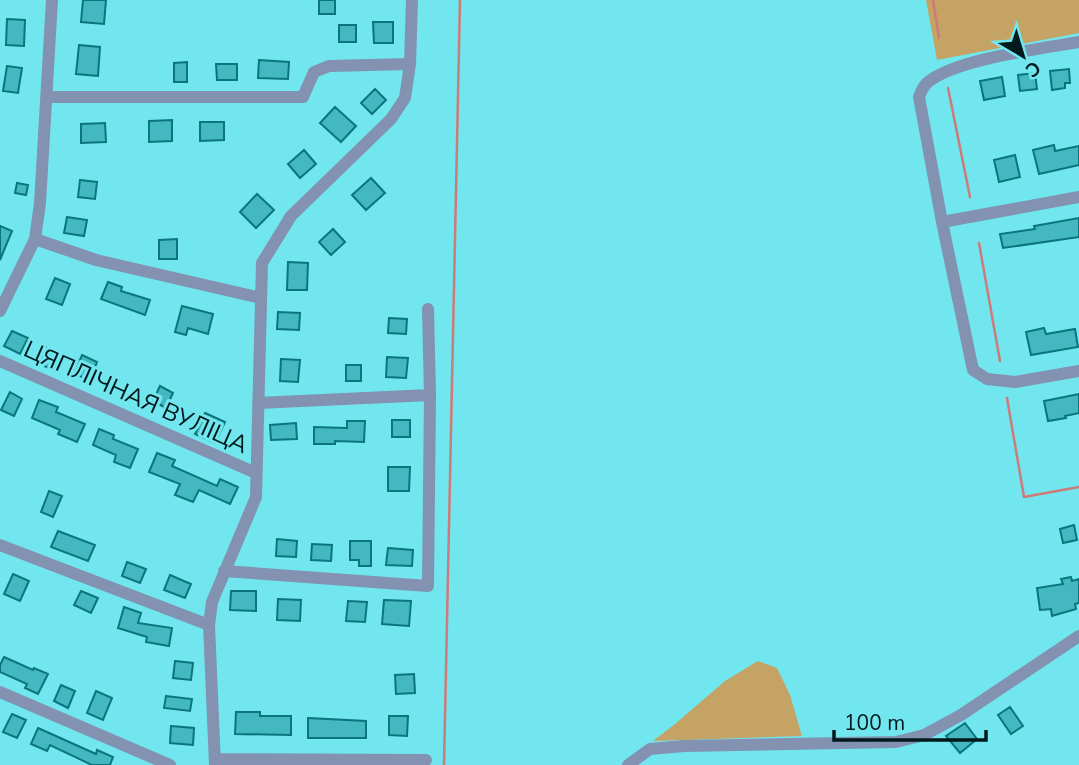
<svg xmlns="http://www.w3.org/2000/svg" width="1079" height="765" viewBox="0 0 1079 765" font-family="'Nunito Sans',sans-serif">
	<rect width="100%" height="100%" fill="#71e6ef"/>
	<path fill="#c5a364" d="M926,0H1079V33L937,60Z
		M758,661L777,668L790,695L802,736L653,741L675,724L725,681Z"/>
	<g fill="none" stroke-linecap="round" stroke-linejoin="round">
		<path stroke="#cd7b79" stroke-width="2.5" d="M933,0L939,38
			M948,88L970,197
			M979,243L1000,361
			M1007,398L1024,497L1079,487
			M444,765L460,0"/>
	</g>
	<path fill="#44b8c1" stroke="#0c757c" stroke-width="2" d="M83,0H106L104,24L81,22Z
		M319,0H335V14H319Z
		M7,19L25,20L24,46L6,45Z
		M373,22H393V43H374Z
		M339,25H356V42H339Z
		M79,45L100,47L98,76L76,74Z
		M259,60L289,62L288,79L258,78Z
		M187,62V82H174V63Z
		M216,64H237V80H217Z
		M7,66L22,68L18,93L3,91Z
		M1069,69L1070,83H1065V88L1052,90L1050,71Z
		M1035,73L1037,89L1020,91L1018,75Z
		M1002,77L1005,96L984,100L980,81Z
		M375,89L386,100L372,114L361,103Z
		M335,107L356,126L341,142L320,123Z
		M172,120V141L149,142V121Z
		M200,122H224V140L200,141Z
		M105,123L106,142L81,143V124Z
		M1054,145L1055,151L1079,146V165L1039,174L1033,150Z
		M304,150L316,164L300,178L288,164Z
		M1015,155L1020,177L999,182L994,160Z
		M371,178L385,193L366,210L352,195Z
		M80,180L97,182L95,199L78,197Z
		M17,183L28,185L26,195L15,193Z
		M257,194L274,210L256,228L240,212Z
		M67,217L87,220L84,236L64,233Z
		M1079,218V237L1003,248L1000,234L1035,229L1034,226Z
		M0,226L12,231L0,260Z
		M333,229L345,242L331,255L319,242Z
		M177,239V259H159V240Z
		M288,262L308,263L307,290H287Z
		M55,278L70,284L62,305L46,299Z
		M108,282L122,287L121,291L150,300L145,315L101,299Z
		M182,306L213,314L208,334L188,328L186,335L175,332Z
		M278,312L300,313L299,330L277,329Z
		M389,318L407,319L406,334L388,333Z
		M1044,328L1046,334L1075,329L1078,347L1031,355L1026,332Z
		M12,331L28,338L20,354L4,346Z
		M43,346L65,356L57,372L36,362Z
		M82,355L97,362L90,380L74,374Z
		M387,357L408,358L406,378L386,377Z
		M281,359L300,360L298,382L280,381Z
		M346,365H361V381H346Z
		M160,386L173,393L166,408L153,401Z
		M10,392L22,399L14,416L1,410Z
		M1079,394V413L1065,416L1066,418L1048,421L1044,401Z
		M39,400L58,407L56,412L85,424L77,442L58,434L60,430L32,418Z
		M205,413L225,422L215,443L195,434Z
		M392,420H410V437H392Z
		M347,421H365L364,442L335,441V444H314V427L347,428Z
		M296,423L297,439L271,440L270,425Z
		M99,429L114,435L113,439L138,449L130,468L114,462L116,455L93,445Z
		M157,453L175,460L172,466L217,486L220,479L238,487L230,504L199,490L193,502L175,495L180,484L149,472Z
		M388,467H410L409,491H388Z
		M49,491L62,496L53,517L41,512Z
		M1074,525L1077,540L1063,543L1060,529Z
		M58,531L95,545L88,561L51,547Z
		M277,539L297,541L296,557L276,556Z
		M350,541H371V566H359V560H350Z
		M312,544L332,545L331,561L311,560Z
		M388,548L413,550L412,566L386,565Z
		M127,562L146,569L140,583L122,576Z
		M13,574L29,581L20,601L4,594Z
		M170,575L191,584L185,598L164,590Z
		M1071,577L1072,581L1079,579V603L1075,604L1076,609L1052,616L1051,609L1040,610L1037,588L1063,584L1061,579Z
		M81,591L98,598L91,613L74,605Z
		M231,591H256V611L230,610Z
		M278,599L301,600L300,621L277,620Z
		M384,600L411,601L409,626L382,624Z
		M348,601L367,602L365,622L346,621Z
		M124,607L141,613L138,623L172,628L169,646L146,642L147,637L118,628Z
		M4,657L33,670L34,668L48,674L38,694L25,688L27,684L0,672V665Z
		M175,661L193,663L191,680L173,678Z
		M414,674L415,693L396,694L395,675Z
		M61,685L75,691L68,708L54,701Z
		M96,691L112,698L103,720L87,713Z
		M166,696L192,699L190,711L164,708Z
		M1010,707L1023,726L1011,734L998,715Z
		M236,712H260V716H291V735L235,734Z
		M12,714L26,720L17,738L3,732Z
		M389,716H408L407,736L389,735Z
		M308,718L366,721V738H308Z
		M965,723L977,739L960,753L946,736Z
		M171,726L194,728L193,745L170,743Z
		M38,728L96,754L97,750L113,757L110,765H92L50,745L47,751L31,744Z"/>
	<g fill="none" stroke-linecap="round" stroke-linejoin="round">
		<path stroke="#8292b0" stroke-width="12" d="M1079,42C1041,49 954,59 927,83C923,87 921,91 919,97L942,222L973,370L987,379L1015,382L1079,371
			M47,97H303L314,72L329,66L410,64
			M942,222L1079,197
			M35,239L96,260L261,298
			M0,311L35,239L40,203L52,0
			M0,361L256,473
			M258,403L430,395
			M0,545L209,625
			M224,571L428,586L430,395L428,309
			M0,692L170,765
			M215,759L426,760
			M215,765L209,625L212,602L256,497L262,263L291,216L391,119L405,98L410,64L412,0
			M628,765L650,749L684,746L896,742L924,735L961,715L1079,636"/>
	</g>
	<g text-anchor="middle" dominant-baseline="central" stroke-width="6" stroke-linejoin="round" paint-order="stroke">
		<g font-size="24" fill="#011a1c" stroke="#71e6ef">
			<text transform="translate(136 397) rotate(24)">ЦЯПЛІЧНАЯ ВУЛІЦА</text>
		</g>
	</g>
	<g transform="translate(1023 56) rotate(142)" stroke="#71e6ef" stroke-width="5" paint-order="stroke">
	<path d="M0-5L12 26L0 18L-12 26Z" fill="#011a1c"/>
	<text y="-10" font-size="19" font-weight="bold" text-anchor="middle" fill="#011a1c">С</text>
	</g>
	<path d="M834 730v10h152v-10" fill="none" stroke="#011a1c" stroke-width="3.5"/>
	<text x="844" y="730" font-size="21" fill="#011a1c" stroke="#71e6ef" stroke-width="5" paint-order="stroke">100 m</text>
</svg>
